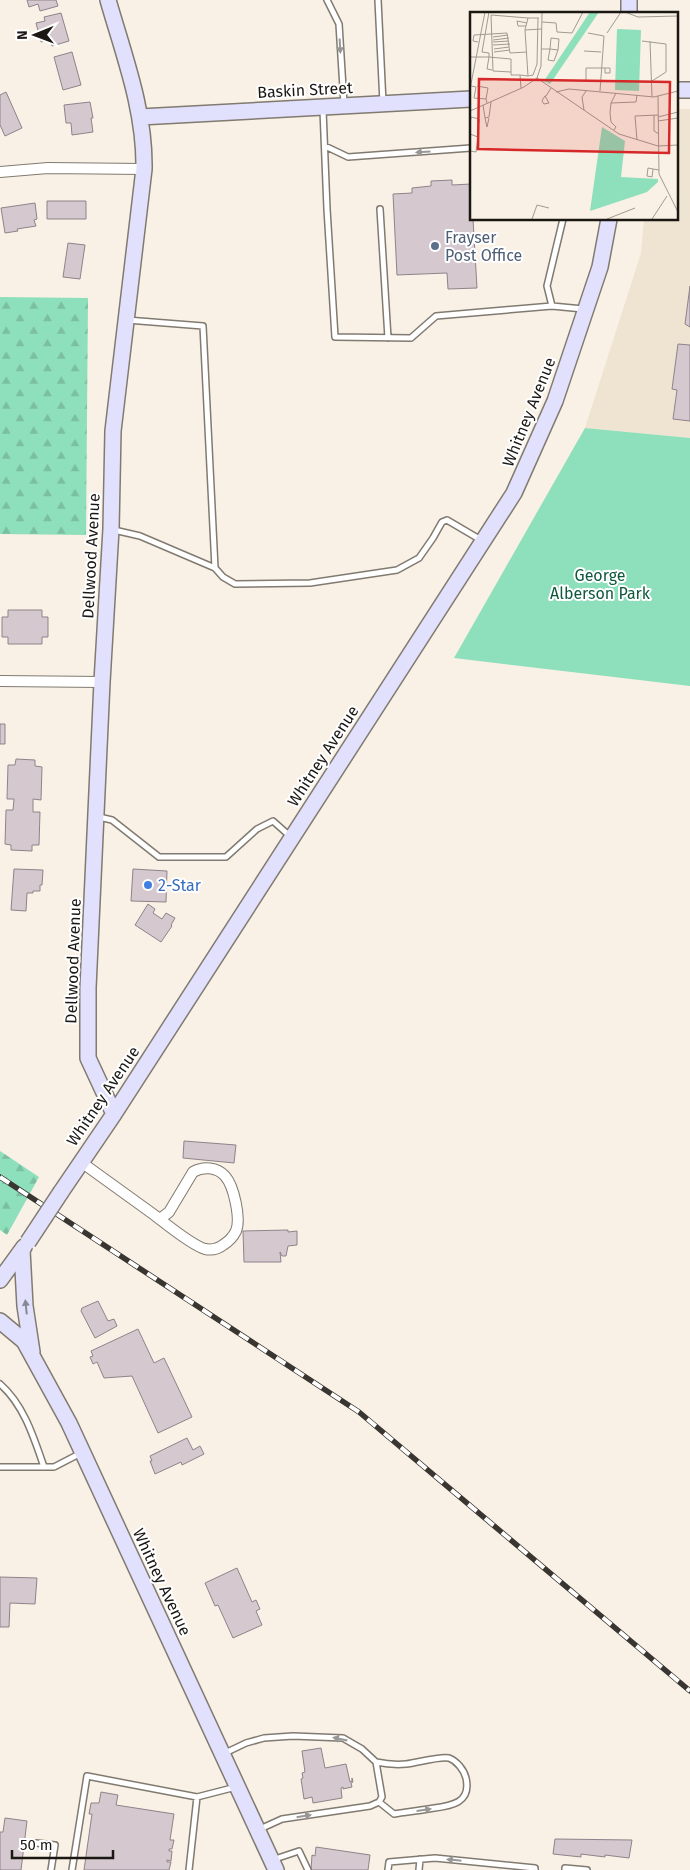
<svg xmlns="http://www.w3.org/2000/svg" width="690" height="1870" viewBox="0 0 690 1870" font-family="'Fira Sans',sans-serif">
	<defs>
		<pattern id="forest-firs" width="22" height="20" patternUnits="userSpaceOnUse" patternTransform="scale(1.25)"><rect width="22" height="20" fill="#8edfbb"/><path d="M5 1l3.5 6h-7zM16 11l3.5 6h-7z" fill="#7abfa0"/></pattern>
	</defs>
	<rect width="100%" height="100%" fill="#f9f1e5"/>
	<path fill="#efe3d1" d="M676,109H690V438L585,428L641,253L644,219H676Z"/>
	<path fill="url(#forest-firs)" d="M0,297L88,298L86,535L0,534Z
		M0,1151L39,1177L7,1235L0,1230Z"/>
	<path fill="#8edfbb" d="M585,428L690,438V686L454,658Z"/>
	<path fill="#d5c8cf" stroke="#8f838a" d="M27,0H56L58,6L40,11L38,4L29,7Z
		M61,13L69,41L52,46L50,40L41,42L36,23L45,21L44,17Z
		M72,52L81,85L63,90L54,57Z
		M6,92L22,128L5,136L0,125V95Z
		M90,102L93,118H91L93,132L72,135L71,123H66L64,105Z
		M452,180V185L471,184V219H473L477,288L448,289L447,273L397,275L393,194L412,193V188L431,186V181Z
		M47,201H86V219H47Z
		M35,203L37,219L34,220L36,226L17,229L18,231L5,233L1,208Z
		M68,243L85,245L80,279L63,277Z
		M690,286V327L685,324Z
		M678,344L690,345V421L673,419L677,390L672,389Z
		M8,610H42V617H48V637H42V644H8V637H2V617H8Z
		M0,724H5V744H0Z
		M16,759L35,760V766L42,767L41,800L33,799V812H40L39,845H32V851L11,850V845L5,844L6,810H13L14,799H7L8,765H15Z
		M14,869L43,870L42,885H40V891H33V893H27L26,911L11,910Z
		M133,869L167,871L166,902L131,901Z
		M148,904L155,909L153,913L162,919L166,913L175,918L171,925L172,926L161,942L135,925Z
		M184,1141L236,1145L234,1163L183,1158Z
		M288,1230V1232L297,1231V1245L288,1246L286,1256H282L280,1252L281,1262H244L243,1231Z
		M98,1301L108,1321L114,1319L117,1326L95,1338L81,1311L82,1308Z
		M138,1329L154,1363L164,1358L192,1417L158,1433L132,1376L104,1378L97,1362L93,1364L90,1357L93,1356L91,1351Z
		M187,1438L193,1450L200,1446L204,1454L182,1465L181,1462L155,1474L150,1461H152L150,1456Z
		M237,1568L252,1602L256,1600L260,1609L256,1611L262,1625L233,1638L218,1605L215,1606L205,1583Z
		M0,1577L37,1578L35,1604L10,1603L9,1627H0Z
		M321,1748L325,1768L346,1764L350,1782L352,1781V1778L353,1782L351,1783L352,1787L343,1789V1787L341,1788L342,1798L313,1803L312,1797L304,1799L301,1779L303,1778L302,1773L305,1772L302,1751Z
		M101,1792L118,1795L116,1805L174,1814L170,1840H174L172,1849H169V1851H172L171,1861L167,1860V1862H171L169,1870H84L92,1814H89L91,1803H99Z
		M5,1818L27,1821L21,1870H0V1832H3Z
		M555,1839L632,1840L629,1858L605,1855V1857L581,1854V1857L553,1854Z
		M316,1847L370,1855L368,1870H311L312,1855L315,1856Z"/>
	<g fill="none" stroke-linecap="round" stroke-linejoin="round">
		<g stroke="#817a70" stroke-width="8">
			<path id="lane" d="M327,0L339,24L344,104
				M378,0L383,103
				M323,110L327,209L335,337L411,338L436,316L552,306L583,309
				M325,146L348,157L471,148
				M380,209L388,338
				M552,306L547,286L563,219
				M114,530L140,536L215,568L203,326L127,320
				M215,568L223,577L235,584L310,583L397,570L419,558L433,538L442,522L447,520L481,540
				M99,817L112,820L159,857H226L257,829L273,821L291,837
				M0,1384C24,1405 34,1438 44,1467
				M0,1467H54L81,1453
				M223,1754L246,1743L264,1738L293,1736L343,1738L362,1749L376,1762L382,1797L379,1802L370,1806L282,1819L260,1829
				M376,1762C386,1764 396,1765 406,1764C417,1763 439,1756 449,1758C457,1761 464,1770 466,1778C472,1805 448,1806 428,1809C417,1811 405,1812 394,1814L379,1802
				M36,1843L55,1845L51,1870
				M272,1860L299,1851L308,1870
				M72,1870L87,1776L197,1797
				M189,1870L197,1797L236,1787
				M388,1870L389,1862L435,1858L535,1868V1870
				M419,1870L420,1859
				M565,1870V1868L587,1870"/>
		</g>
		<g stroke="#817a70" stroke-width="12">
			<path id="street" d="M0,172L48,168L144,169
				M0,681L102,682
				M81,1162L153,1214C165,1223 191,1245 205,1249C211,1250 218,1249 223,1245C228,1242 233,1237 236,1231C241,1219 234,1186 225,1176C217,1167 203,1166 193,1172L169,1212L160,1219"/>
		</g>
		<g stroke="#817a70" stroke-width="18">
			<path id="secondary" d="M108,0C124,56 145,110 144,169L113,431L111,529L102,682L88,988V1058L114,1114
				M629,0V14
				M676,90H690
				M140,117L471,99
				M61,1192L114,1114L514,493L555,401L600,267L609,219
				M22,1250L25,1306L32,1352
				M0,1280L24,1247
				M0,1321L24,1341L69,1423L276,1870"/>
		</g>
		<use href="#lane" stroke="#fff" stroke-width="5"/>
		<use href="#street" stroke="#fff" stroke-width="10"/>
		<use href="#secondary" stroke="#e1e1fd" stroke-width="15"/>
		<g stroke="#393530" stroke-width="5.5">
			<path id="rail" d="M0,1177L359,1412L690,1691"/>
		</g>
		<use href="#rail" stroke="#fff" stroke-width="4" stroke-dasharray="11" stroke-linecap="butt"/>
		<g stroke="#817a70" stroke-width="18" stroke-linecap="butt">
			<path id="secondary-bridge" d="M28,1242L61,1192"/>
		</g>
		<use href="#secondary-bridge" stroke="#e1e1fd" stroke-width="15"/>
	</g>
	<defs><path id="oneway-solid" d="M-6-.8H1V-3.2L6.5 0L1 3.2V.8H-6Z" transform="scale(1.25)"/></defs>
	<g fill="#989795">
		<use href="#oneway-solid" transform="translate(340 46) rotate(87)"/>
		<use href="#oneway-solid" transform="translate(423 152) rotate(176)"/>
		<use href="#oneway-solid" transform="translate(340 1739) rotate(-168)"/>
		<use href="#oneway-solid" transform="translate(424 1810) rotate(-8)"/>
		<use href="#oneway-solid" transform="translate(304 1816) rotate(-9)"/>
		<use href="#oneway-solid" transform="translate(454 1860) rotate(-174)"/>
	</g>
	<use fill="#888794" href="#oneway-solid" transform="translate(26 1307) rotate(-96)"/>
	<circle fill="#5c6f8a" stroke="#fff" stroke-width="2" cx="435" cy="246" r="5"/>
	<circle fill="#3f7fe0" stroke="#fff" stroke-width="2" cx="148" cy="885" r="5"/>
	<g text-anchor="middle" dominant-baseline="central" stroke-width="4" stroke-linejoin="round" paint-order="stroke">
		<g font-size="16" fill="#1b1814" stroke="#fff">
			<text transform="translate(305 90) rotate(-3)">Baskin Street</text>
			<text transform="translate(529 412) rotate(-68)">Whitney Avenue</text>
			<text transform="translate(91 556) rotate(-87)">Dellwood Avenue</text>
			<text transform="translate(323 756) rotate(-57)">Whitney Avenue</text>
			<text transform="translate(73 961) rotate(-88)">Dellwood Avenue</text>
			<text transform="translate(103 1096) rotate(-56)">Whitney Avenue</text>
			<text transform="translate(162 1582) rotate(65)">Whitney Avenue</text>
		</g>
		<g font-size="16" fill="#4e5e75" stroke="#fff" text-anchor="start">
			<text x="445" y="237">Frayser<tspan x="445" dy="18">Post Office</tspan></text>
		</g>
		<g font-size="16" fill="#0f583e" stroke="#fff">
			<text x="600" y="575">George<tspan x="600" dy="18">Alberson Park</tspan></text>
		</g>
		<g font-size="16" fill="#366cbe" stroke="#fff" text-anchor="start">
			<text x="158" y="885">2-Star</text>
		</g>
	</g>
	<g transform="translate(470 12)">
		<rect width="208" height="208" fill="#f9f1e5"/>
		<path d="M120,0H129L80,72L74,69ZM147,17L171,18L169,79L145,78Z" fill="#8edfbb"/>
		<path d="M132,115L155,129L151,165L188,167V170L177,180L120,199Z" fill="#8edfbb"/>
		<path fill="none" stroke="#a09a91" stroke-width="1" d="M19,0L12,40L19,41V45L41,47V63H50M155,0L168,5L208,4M21,3L23,59L41,60M21,3L58,6M72,10L86,11L87,20L102,21L113,0M56,14H48L47,9L57,11M55,18L58,6H69M118,21L134,24L130,79M137,21L151,0M23,25L38,23M23,28L39,26M172,29L196,32V60L182,69M180,29L182,85M8,30L3,29L4,23L37,21L40,41L57,40M23,30L39,29M23,33L40,32M24,37L39,35M71,37H80L88,38L89,27L81,26L80,37L78,48L84,49L88,38M114,39L131,40M24,40L40,38M0,45H19L17,57L22,58M58,64L63,63L67,52L68,6M67,66L149,122L188,134L208,133M116,68V56H140V61H135V56M1,74L6,75L4,86L16,87L17,91M7,74L18,76L16,87M51,76L50,63L58,64L55,18L72,17M0,77L15,0M86,80L99,77L184,85L208,79M146,81L141,91L166,90L167,83M75,84L79,91L74,92L72,89L73,87L75,84H76L81,76M188,84L189,162L208,200M141,91L140,101L141,110L146,115L144,118M13,93L15,106L19,105L21,90M114,98L112,85L116,79M0,99L54,75L67,66L71,54L72,0M184,103V119L189,122M188,105L208,100M15,106L17,115L19,106M188,109L208,106M0,114L1,105L9,107V110M0,122L8,125L6,140L0,139M167,128L165,104L188,103M183,157L182,165L177,164L178,156L183,157L189,158M62,207L67,193L79,196M137,207L165,196M182,207L197,184"/>
		<path fill="#d62828" fill-opacity="0.15" stroke="#d62828" stroke-width="2.5" d="M9,67L200,70L199,141L8,137Z"/>
		<rect width="208" height="208" fill="none" stroke="#1b1814" stroke-width="2.5"/>
	</g>
	<g transform="translate(35 35) rotate(269)" stroke="#ffffff" stroke-width="4" paint-order="stroke">
	<path d="M0-4L9 19L0 12L-9 19Z" fill="#1b1814"/>
	<text y="-8" font-size="14" font-weight="bold" text-anchor="middle" fill="#1b1814">N</text>
	</g>
	<path d="M12 1850v8h101v-8" fill="none" stroke="#1b1814" stroke-width="2.5"/>
	<text x="20" y="1850" font-size="15" fill="#1b1814" stroke="#ffffff" stroke-width="4" paint-order="stroke">50 m</text>
</svg>
